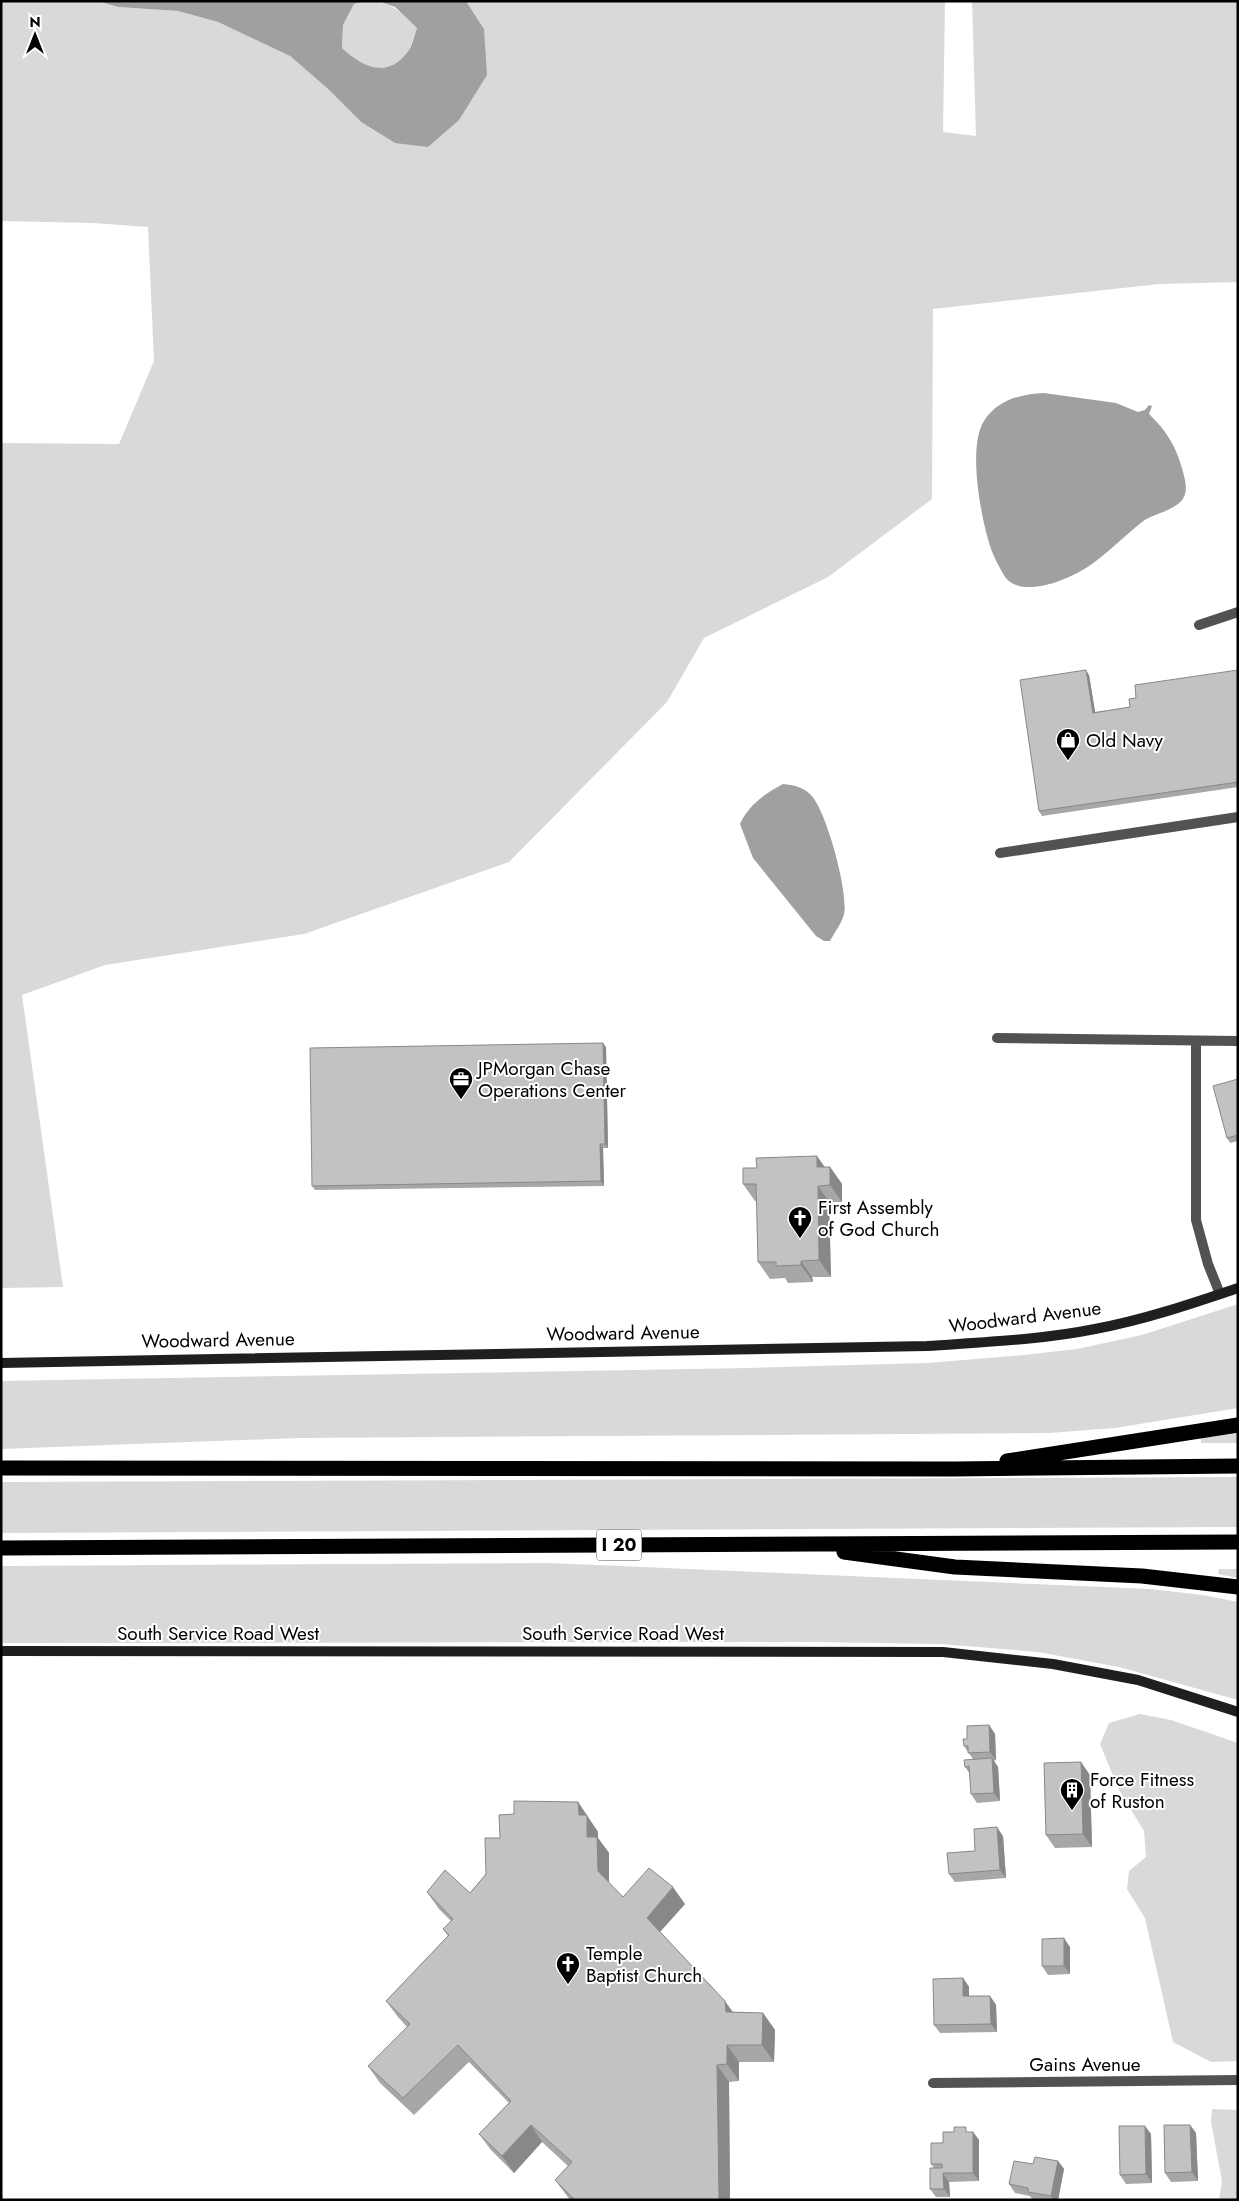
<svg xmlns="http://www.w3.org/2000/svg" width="1239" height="2201" viewBox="0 0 1239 2201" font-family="Jost,sans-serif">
	<rect width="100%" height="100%" fill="#fff"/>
	<path fill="#d9d9d9" d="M1,1H98L118,7L178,11L218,22L290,56L327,88L361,122L395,143L484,29L466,1H945L943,132L976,136L972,1H1238V282L1159,284L933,309L932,499L828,577L704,638L667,702L509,862L304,934L105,965L22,995L63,1287L1,1288V443L119,444L154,361L148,227L93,223L1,221Z
		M365,1C392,1 399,11 417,28L408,53L395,66L378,68L358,63L342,48L343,25L354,4Z
		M1238,1304V1408L1115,1428L1049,1433L299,1438L1,1449V1381L748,1368L927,1363L1024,1355L1077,1349L1142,1335Z
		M1238,1429V1443H1201V1437Z
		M1238,1477V1527L1,1533V1482Z
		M549,1563L1150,1589L1203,1595L1238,1602V1700L1119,1667L1038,1652L941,1644L812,1642L1,1643V1566Z
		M1219,1569H1238V1578L1218,1574Z
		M1140,1714L1171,1720L1238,1743V2061L1211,2062L1173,2042L1145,1918L1127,1889L1129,1871L1146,1857L1144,1831L1119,1790L1100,1744L1109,1723Z
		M1212,2109L1238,2110V2200H1219L1222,2181L1211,2122Z"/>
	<path fill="#a0a0a0" d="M98,1H365L354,4L343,25L342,48C361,66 386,79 406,54C412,48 414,36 417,28L395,7L378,1H466L484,29L487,75L459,120L428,147L395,143L361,122L327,88L290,56L218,22L178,11L118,7Z
		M1044,393L1116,403L1138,412L1145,410L1149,405L1152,406L1149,414C1167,431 1177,448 1183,472C1185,479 1187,487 1185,494C1181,510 1153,513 1142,522C1123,537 1106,555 1086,568C1067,580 1022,599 1005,577C998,565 991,552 988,539C980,511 968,446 984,421C997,400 1021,394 1044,393Z
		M783,784C794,785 803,787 811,795C826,810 849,893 844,914C842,923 834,933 830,941H824L816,936L753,858L740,824C748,805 766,793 783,784Z"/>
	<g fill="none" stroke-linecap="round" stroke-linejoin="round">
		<path stroke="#525252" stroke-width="10" d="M1199,625L1238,612
			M1000,853L1238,817
			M997,1038L1238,1041
			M1196,1042V1220L1208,1264L1220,1294"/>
		<path stroke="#525252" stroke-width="10" d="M933,2083L1238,2080"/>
		<path stroke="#1f1f1f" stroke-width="10" d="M1,1363L927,1346C983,1342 1040,1340 1095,1329C1143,1320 1191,1304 1238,1288
			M1,1651L943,1652L1053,1664L1138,1680L1238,1712"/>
		<path stroke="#000" stroke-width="15" d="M1007,1461L1238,1425
			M1,1468L954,1469L1238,1466
			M1,1548L1238,1542
			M844,1552L955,1567L1142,1576L1238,1587"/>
	</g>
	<path fill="#a7a7a7" d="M1238,670V787L1042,816L1039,811L1089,675L1095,712L1130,707L1136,698Z
		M606,1047L608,1148H603L604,1186L315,1190L312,1186Z
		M1238,1079V1141L1230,1143L1227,1138Z
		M830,1167L842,1184V1202H829L831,1277H812L813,1282L788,1283L785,1278L770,1279L758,1262L757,1201H755L743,1184L757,1168Z
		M989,1725L995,1734L996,1760L994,1761L998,1767L1000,1801L977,1803L971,1794L970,1774L965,1767L973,1759L964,1746L967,1739Z
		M1090,1775L1092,1847L1055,1848L1046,1835Z
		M578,1802L598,1832V1838L609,1853V1883L623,1897L685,1904L660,1932L733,2012L763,2013L775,2030L774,2062H739V2081L729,2082L730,2200H570L555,2180L568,2166L542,2142L514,2173L491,2150L479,2134L509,2103L469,2062L414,2115L380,2083L368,2066L407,2027L398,2017L386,2001L448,1936L443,1929L451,1921L439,1909L427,1892L470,1893L486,1874L500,1838L514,1814Z
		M1003,1836L1006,1878L955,1882L949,1874L975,1851Z
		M1070,1947V1974L1048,1975L1042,1966Z
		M963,1978L969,1987V1996H990L996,2005L997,2032L940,2033L934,2025Z
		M1190,2125L1196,2133L1198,2181L1171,2182L1165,2173Z
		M970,2132H973L979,2140V2181L949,2182L950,2197H936L930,2189L934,2168L931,2164L943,2143Z
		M1151,2134L1152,2183L1126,2184L1120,2175Z
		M1058,2161L1064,2169L1058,2200H1033L1030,2196L1015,2193L1009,2184L1033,2164Z"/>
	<path fill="#888" d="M1086,670L1089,675L1096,717L1093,713Z
		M603,1043L606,1047L608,1148L605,1144Z
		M600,1144L603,1148L604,1186L601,1181Z
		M817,1156L829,1173L817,1167Z
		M830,1167L842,1184V1202L830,1185Z
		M818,1186L829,1202L831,1277L819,1260Z
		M801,1261L812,1277L813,1282L801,1265Z
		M989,1725L995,1734L996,1760L990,1752Z
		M992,1758L998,1767L1000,1801L994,1793Z
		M1081,1762L1090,1775L1092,1847L1083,1834Z
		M578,1802L598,1832V1838L609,1853V1888L598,1871L587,1837L579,1815Z
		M997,1827L1003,1836L1006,1878L1000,1870Z
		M673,1887L685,1904L658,1934L647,1918Z
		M1064,1938L1070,1947V1974L1064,1966Z
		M963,1978L969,1987V2005L963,1996Z
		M990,1996L996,2005L997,2032L991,2024Z
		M725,2001L737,2018L726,2012Z
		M763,2013L775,2030L774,2062L762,2045Z
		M727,2045L739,2062V2081L727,2064Z
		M717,2065L729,2082L730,2200H718Z
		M531,2125L542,2142L514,2173L502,2156Z
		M1190,2125L1196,2133L1198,2181L1192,2172Z
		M1145,2126L1151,2134L1152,2183L1146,2174Z
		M973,2132L979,2140V2181L973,2173Z
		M1058,2161L1064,2169L1058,2200H1053L1051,2196Z
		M943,2173L949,2182L950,2197L944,2189Z"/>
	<path fill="#c2c2c2" stroke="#888" d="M1086,670L1093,713L1130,707L1129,699L1136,698L1135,685L1238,670V782L1039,811L1020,680Z
		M603,1043L605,1144H600L601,1181L312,1186L310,1048Z
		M1238,1079V1135L1227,1138L1213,1086Z
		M817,1156V1167H830V1185L818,1186L819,1260L801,1261V1265L776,1266V1262H758L756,1184H743V1168H757L756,1158Z
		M989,1725L990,1752L968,1753V1746H964L963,1739H967V1726Z
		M992,1758L994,1793L971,1794L969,1766L965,1767L964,1760Z
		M1081,1762L1083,1834L1046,1835L1044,1763Z
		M514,1801L578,1802L579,1815H587V1837H597L598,1871L623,1897L649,1868L673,1887L647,1918L725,2001L726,2012L763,2013L762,2045H727V2064L717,2065L719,2198L718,2200H575L555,2180L572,2162L531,2125L502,2156L479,2134L511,2101L458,2045L403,2098L368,2066L410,2024L386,2001L449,1935L443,1929L453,1919L427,1892L445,1870L470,1893L486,1874L485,1838H500L499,1815L514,1814Z
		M997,1827L1000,1870L949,1874L947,1853L975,1851L974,1829Z
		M1064,1938V1966H1042V1939Z
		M963,1978V1996H990L991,2024L934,2025L933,1979Z
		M1164,2125H1190L1192,2172L1165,2173Z
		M1119,2126H1145L1146,2174L1120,2175Z
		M954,2127H966V2132H973V2173H943L944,2189H930V2168H942V2164H931V2143H943V2132H954Z
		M1035,2157L1058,2161L1051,2196L1028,2192V2188L1009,2184L1014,2161L1033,2164Z"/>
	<defs>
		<g id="shop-pin" transform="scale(1.25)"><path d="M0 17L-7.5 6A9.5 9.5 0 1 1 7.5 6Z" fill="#000" stroke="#fff"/><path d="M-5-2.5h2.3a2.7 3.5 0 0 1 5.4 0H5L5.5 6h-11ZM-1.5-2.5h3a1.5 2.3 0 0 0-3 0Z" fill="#fff"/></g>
		<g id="office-pin" transform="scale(1.25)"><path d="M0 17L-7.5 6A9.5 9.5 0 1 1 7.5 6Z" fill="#000" stroke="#fff"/><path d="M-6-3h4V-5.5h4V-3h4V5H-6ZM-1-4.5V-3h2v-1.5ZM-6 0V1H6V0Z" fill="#fff"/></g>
		<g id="church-pin" transform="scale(1.25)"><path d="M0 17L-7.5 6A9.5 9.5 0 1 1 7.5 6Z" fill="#000" stroke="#fff"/><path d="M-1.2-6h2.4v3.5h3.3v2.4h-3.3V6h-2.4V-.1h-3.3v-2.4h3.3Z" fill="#fff"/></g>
		<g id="building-pin" transform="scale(1.25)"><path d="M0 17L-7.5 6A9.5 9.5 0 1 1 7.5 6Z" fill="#000" stroke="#fff"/><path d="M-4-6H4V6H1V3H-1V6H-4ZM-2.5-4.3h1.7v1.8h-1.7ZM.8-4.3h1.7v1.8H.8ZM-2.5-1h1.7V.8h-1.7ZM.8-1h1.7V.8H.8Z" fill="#fff"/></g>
	</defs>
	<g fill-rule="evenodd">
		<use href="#shop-pin" x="1068" y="740"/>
		<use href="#office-pin" x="461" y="1079"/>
		<use href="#church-pin" x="800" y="1218"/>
		<use href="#building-pin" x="1072" y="1790"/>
		<use href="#church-pin" x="568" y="1964"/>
	</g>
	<g text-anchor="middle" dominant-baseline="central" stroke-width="4" stroke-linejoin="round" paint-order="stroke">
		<rect fill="#fff" stroke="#4c4c4c" stroke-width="1" x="596.5" y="1529.5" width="45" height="31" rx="4"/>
		<g font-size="18" font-weight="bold" fill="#000">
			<text x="619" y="1545">I 20</text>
		</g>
		<g font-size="19" fill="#000" stroke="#fff" text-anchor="start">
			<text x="1086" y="740">Old Navy</text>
			<text x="478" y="1068">JPMorgan Chase<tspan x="478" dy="22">Operations Center</tspan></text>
			<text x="818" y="1207">First Assembly<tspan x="818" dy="22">of God Church</tspan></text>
			<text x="1090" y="1779">Force Fitness<tspan x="1090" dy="22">of Ruston</tspan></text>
			<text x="586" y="1953">Temple<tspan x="586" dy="22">Baptist Church</tspan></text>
		</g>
		<g font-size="19" fill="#000" stroke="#fff">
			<text transform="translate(1025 1317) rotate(-7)">Woodward Avenue</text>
			<text transform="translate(623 1333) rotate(-1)">Woodward Avenue</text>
			<text transform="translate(218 1340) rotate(-1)">Woodward Avenue</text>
			<text x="218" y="1633">South Service Road West</text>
			<text x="623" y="1633">South Service Road West</text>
			<text x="1085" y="2064">Gains Avenue</text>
		</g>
	</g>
	<rect width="1239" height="2201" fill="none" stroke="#000000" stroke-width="5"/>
	<g transform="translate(35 35)" stroke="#ffffff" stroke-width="4" paint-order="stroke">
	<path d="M0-4L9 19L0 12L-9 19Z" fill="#000000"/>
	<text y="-8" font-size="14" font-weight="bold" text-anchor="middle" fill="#000000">N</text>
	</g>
</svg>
